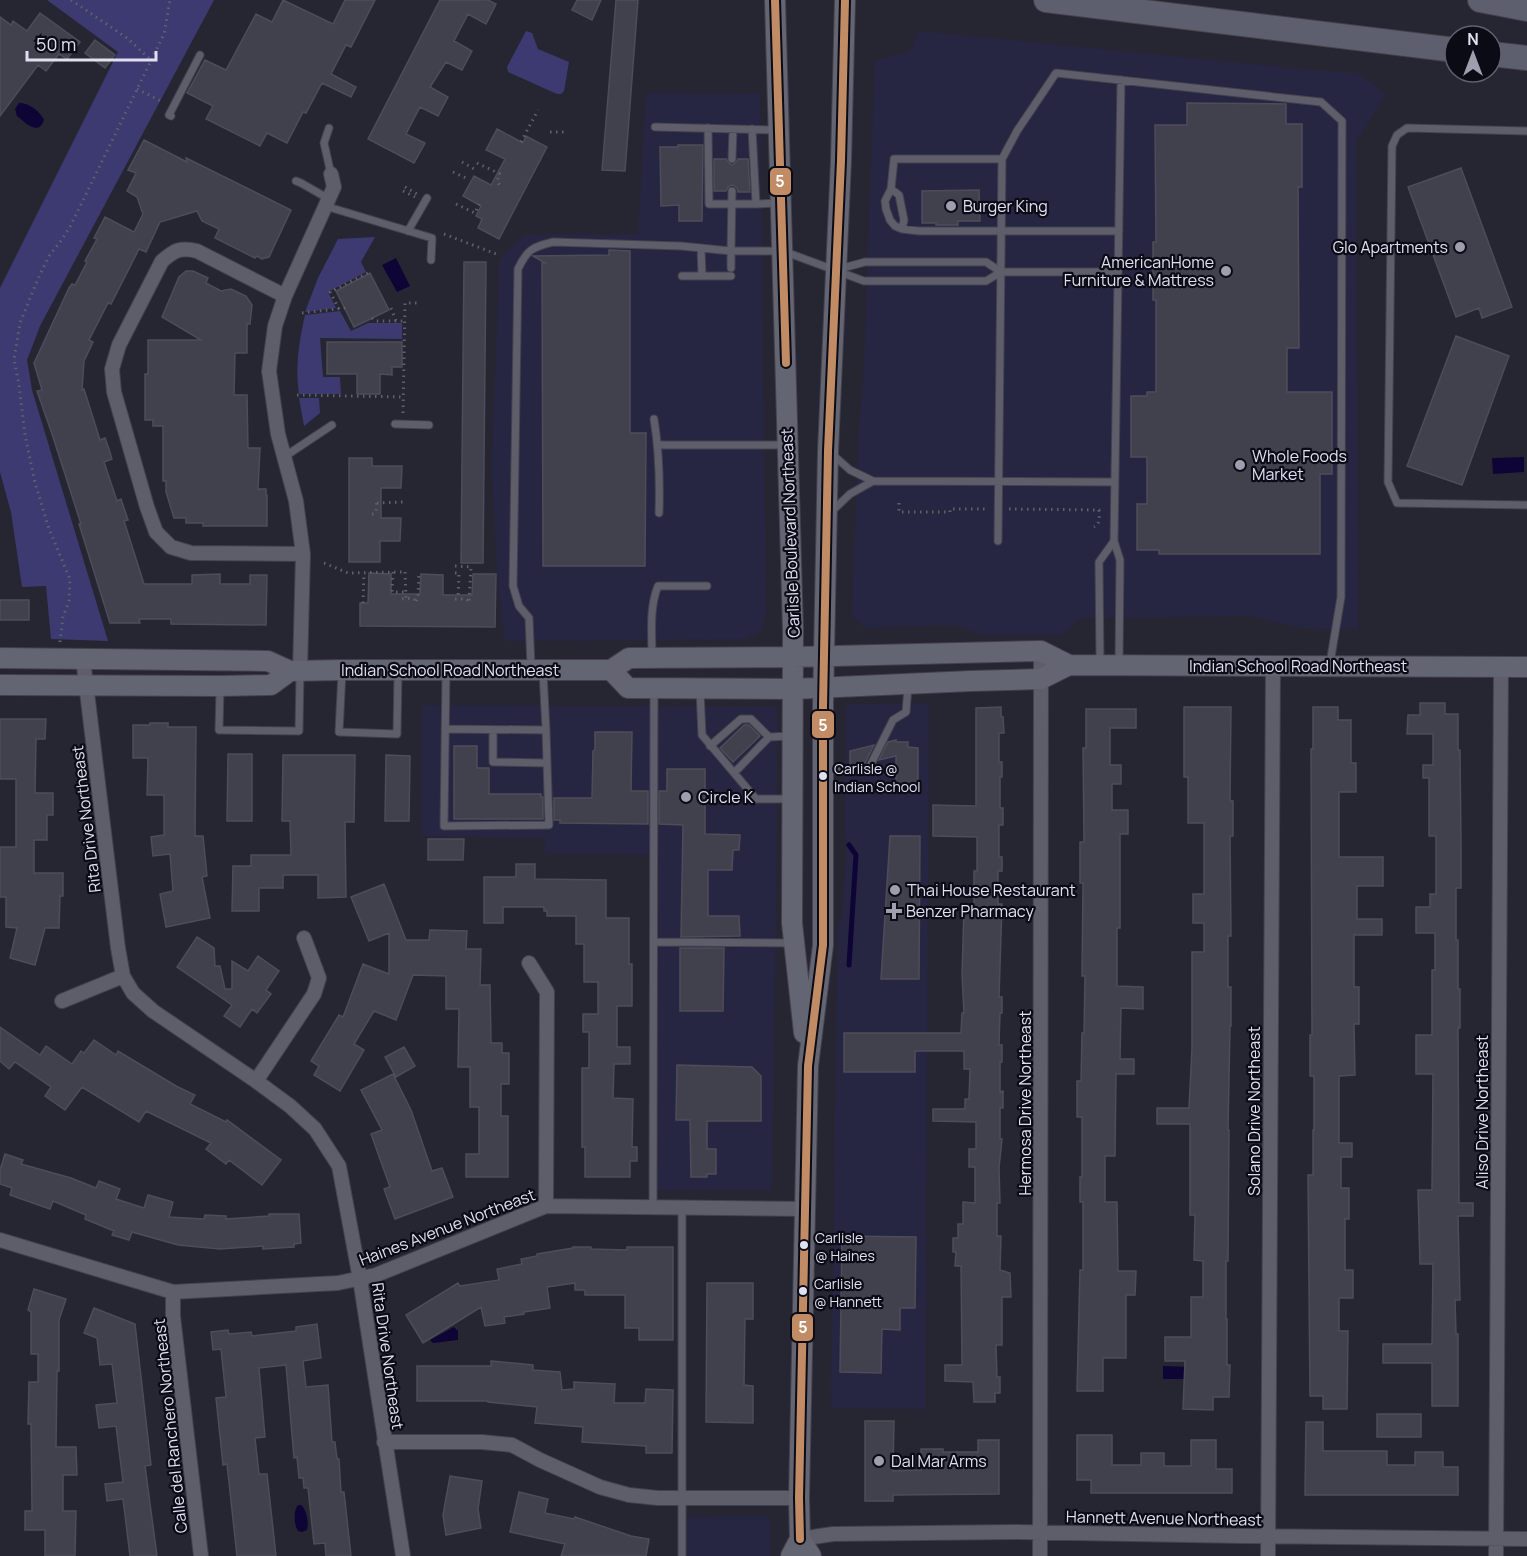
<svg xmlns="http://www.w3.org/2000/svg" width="1527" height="1556" viewBox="0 0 1527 1556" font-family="Manrope,sans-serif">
	<rect width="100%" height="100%" fill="#262633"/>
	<path fill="#262643" d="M920,31L1313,70L1357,73L1386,94L1356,142L1358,629L1304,628L1250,616L1081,618L1062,635H985L951,625L864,628L852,614L859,428L863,385L875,60L909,52Z
		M646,93L760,94L766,613L761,630L746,639L505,641L497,572L492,468L499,260L524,235L638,234Z
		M929,703L925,1409L831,1408L837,966L839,925L842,918L847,842L845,836L846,709L848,706L852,704Z
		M422,705L777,707V829L772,1183L770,1190H657L659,855L545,853V838L422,836Z
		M765,1516L770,1520V1556H687V1517Z"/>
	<path fill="#3c3a70" d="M47,0H214L40,326L27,360L32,390L108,641L51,639L46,586L22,587L11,512L0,472V288L118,52Z
		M526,31L532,33L538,49L569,62L564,91L561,94H557L508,72L507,67Z
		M375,237L361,262L366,272L328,292L336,308L305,312L318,278L338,239Z
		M340,311L351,331L368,323H402V339L320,338L323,377H340L341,394H299C295,367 299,341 305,315Z
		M299,398H319L320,413L304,426Z"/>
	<path fill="#0f0436" d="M19,103C28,102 41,112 44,120C38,137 25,122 17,116L15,109Z
		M396,258L410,286L397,292L382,265Z
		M1524,457V472L1493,474L1492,458Z
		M454,1327L458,1331V1340L433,1343L430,1340Z
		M1163,1366L1189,1367V1379H1163Z
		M298,1505H301C307,1510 309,1523 307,1530L302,1532L298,1531C294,1525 293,1511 298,1505Z"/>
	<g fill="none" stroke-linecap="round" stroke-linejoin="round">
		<path stroke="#0f0436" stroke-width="5" d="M849,845L856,855L849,965"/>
	</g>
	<path fill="#41414d" stroke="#4d4d59" stroke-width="1.5" d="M283,0L333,24L345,0H375L351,47L346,45L331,74L356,87L351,97L322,83L306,113L303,112L287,143L267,133L260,146L206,119L213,106L187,93L205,60L226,70L256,14L272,22Z
		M440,0H488L496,4L486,24L468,14L454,41L472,51L462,70L446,62L430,87L448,97L438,116L420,107L406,134L425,143L414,163L368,139Z
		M577,0H601L592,20L572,10Z
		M616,0H638L625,171L602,170Z
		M40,13L80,42L67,59L59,54L46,71L38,65L0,116V17L11,25L13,21L27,31Z
		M95,40L115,55L105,68L85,53Z
		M1187,103L1286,104V124H1302V187H1298L1299,348H1287V392H1332V474H1320V554H1159V550H1137V504H1147V457H1131V396H1147V392H1156V300H1153V242H1156L1155,125H1187Z
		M497,129L523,143L526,136L547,147L499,239L478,228L482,219L476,216L481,206L463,196L474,176L491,185L505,159L486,150Z
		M144,140L187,162L186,158L291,210L269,257L262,259L257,256L255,258L215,238L219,229L202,221L197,211L160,222L146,252L139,249L111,304L108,303L89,340L93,342L84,361L82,390L84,389L100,440L105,438L109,449L112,459L104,462L117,501L121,499L128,520L124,521L144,584H192V575L220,574V584H250V575H267L266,625L171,624V619H139L140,623H110L79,524H81L52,434L37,391L42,390L34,363L69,288L72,284L75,285L87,262L85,261L97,239L94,238L105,217L134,232L143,214L137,197L127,191L136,173L128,170Z
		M678,145H703L702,221H679V205L661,206L660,147H678Z
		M714,159H726L729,163L732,165L736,162L738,159H748L750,192H738L737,188L733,185L729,186L726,191H714Z
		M1461,168L1512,307L1482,318L1479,308L1456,317L1408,187Z
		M979,190L980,221H958V225H936V223H922V191Z
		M609,250L630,251V433H646L645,566H543L542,263H545L533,256L609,255Z
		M464,262H486L483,563H461Z
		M186,271H193L208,278L206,283L221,291L231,289L246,296L252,305L250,324H247V353H235L234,395H247L248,448H260L258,489H266V495H267V526H203V523H186V518H174L166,492V481H163V426H153V420H145V374H148V340H201L162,317L179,277Z
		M370,273L389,310L354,327L336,291Z
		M1456,336L1509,356L1462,485L1407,466Z
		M327,342H402V367H392V375L380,374V394H357V374H327Z
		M349,458H372V466H402L401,488H381V518H401L400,541H380V562H349Z
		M369,573L391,574V594H420L421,574L443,575V595H472L473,574H496L495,627L360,626V603H368Z
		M0,600H29V620H0Z
		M1420,703H1445V714H1458V750H1460L1461,845V888H1456V940H1458V989H1460V1028H1458L1459,1203H1473V1216H1458L1460,1300H1455L1456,1334H1458V1406H1432V1363H1383V1344H1432L1433,1264H1420L1418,1190H1432L1433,1074H1416V1035H1432V970H1435V933H1416V907H1430V894H1436V836H1429V778H1423V765H1433V734H1407L1408,715H1420Z
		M1001,707V716L1003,717L1004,733H999V762H1002V777H1000V808H1003V825H999V857H1002V871H998V904H1002L999,997H1002V1013H1000L999,1045H1002V1062H1000V1092L1003,1091V1108H1000V1139H1002L999,1168L1000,1203H997V1236H1001L1000,1270L1010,1273L1011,1297H1002V1345H996L997,1377H1000V1393H995V1402H974L973,1382L945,1381V1365H962L961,1266H955L956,1252H953V1238H958V1224H963V1202L975,1203V1167H969V1149H976V1122L933,1121V1109H965V1099H969L970,1069H964V1051H915V1072H844V1033H961L962,1013H964L962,975L964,907H974V871H977V837L933,836V805L976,806V708Z
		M1184,707H1231L1230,801H1233V836H1230L1231,936H1228V987H1231V1026H1230L1228,1130H1229L1228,1261H1226V1319H1227V1365H1230L1229,1397H1213V1410L1183,1409L1185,1361H1165V1337H1191V1297H1203V1261L1194,1260L1195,1215H1190V1124H1157V1108H1189L1192,1048V952H1204V923H1193V894H1204V823H1188V777H1184Z
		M1313,707H1338V720H1351V763H1356V792H1339V857H1383V886H1357V919H1382V935H1354V987H1359V1024H1354L1355,1075L1339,1076V1143H1352V1157H1341V1188H1349V1219H1345V1270H1353V1298H1339V1331H1348L1347,1409H1323V1396H1310L1308,1175H1313V1130H1314V1076H1310V1035H1312L1311,749H1313Z
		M1086,709H1136V728H1110V765H1121V784H1112V810H1128V834H1120V928H1117V986L1143,987V1009L1121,1008L1120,1059H1134V1074H1116L1115,1156H1105V1202H1117L1118,1271H1136L1135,1295H1126V1358H1103V1391H1077L1080,1270H1083V1202H1080V1177H1082V1117H1077V1081H1081L1082,1033H1084L1085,976H1082L1083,883H1080V842H1084L1083,748H1086Z
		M0,719H46L45,739H36L35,793H53V815H47V840H34V873H63V896H60L59,928H45L35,965L10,958L17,928L6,927V897H0V847H16V779H0Z
		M150,723H168V727H196L195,836H203L207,876L202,877L210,918L166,927L160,894L173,891L170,854L153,856L151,837L164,835V795H147L148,758H133V725H150Z
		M744,725H749L760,736L733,762L720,748Z
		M595,732H632L631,791H648V824L560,823V820H554V798H592L593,751L595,750Z
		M896,740V742H908V747L918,748V785L896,784V756L879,760L888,742Z
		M874,745L865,763L850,765V751Z
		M454,746H477V768H489V794H541V797H543V819H454Z
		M228,754H252V821H227Z
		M283,755H355L354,822H345L346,897L318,898V875H283V888H259V911H232L233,866H251V855H291L290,821H282Z
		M386,755L410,756L409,821H385Z
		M667,769H705V834L740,835L739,850H733L732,870H708V916H739L740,936L681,937L683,825L659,824V791H667Z
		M890,836H920L919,979H881Z
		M428,839H464L463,860H428Z
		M516,864H535V879L606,880V918H629V964H632V1006H617V1047H630V1064H614L613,1098L633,1099L632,1147H637V1161H630V1177H585V1147H582V1068H589V1032H583V1014H598V982H584V944H576V916H547V911H544V907H503V923H484V877H516Z
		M384,884L406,940H429L430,930L467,931L466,949H481L480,985H490L491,1043H502V1053H509V1084H501V1116H508V1177H466V1154H479V1107H470V1067H458L459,1009H446V976L413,975L396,1020L374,1011L354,1044L364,1050L340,1091L314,1075L319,1066L311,1061L339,1015L343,1017L363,964L389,974V933L369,941L351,897Z
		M197,937L214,948L215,966H220L225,989H232V961L248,971L258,956L279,971L266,990L271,994L257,1013L252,1009L240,1027L224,1016L232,1005L177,967Z
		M680,948H724L723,1011H680Z
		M0,1027L40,1055L46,1046L72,1064L81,1051L84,1053L94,1040L116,1055L118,1051L176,1086L195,1095L190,1104L226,1122L227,1120L281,1160L262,1185L229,1160L226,1164L206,1149L211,1143L146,1111L139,1122L82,1087L65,1110L45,1096L51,1087L15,1062L9,1069L0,1061Z
		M404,1047L415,1066L396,1077L385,1057Z
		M677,1065L752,1067L761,1076V1121H707V1149H716V1174H707V1177H691L690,1120H676Z
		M393,1074L411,1110L432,1171L442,1168L453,1197L395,1219L384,1189L390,1187L371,1134L382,1130L361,1090Z
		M5,1154L23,1160L21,1164L71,1178L96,1188L99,1181L120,1189L116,1199L144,1208L148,1195L173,1202L169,1217L204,1219L205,1215L226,1216V1219L269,1216V1214H299L301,1243L294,1244V1247L263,1249V1246L220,1249L178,1245L132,1232L129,1240L112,1235L114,1231L85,1219L86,1215L53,1201L50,1209L10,1195L12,1188L0,1184V1170Z
		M842,1236L916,1237L915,1308H900V1330L882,1329L881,1373L840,1372Z
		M573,1247H591V1249L627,1250V1247H673V1340H639V1328H625V1295H585V1290H575V1283L547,1287L550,1308L524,1312V1314L504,1317L505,1323L485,1326L481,1307L423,1343L406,1315L458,1283L460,1286L499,1280L497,1269L522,1264L521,1259L537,1256V1254L573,1248Z
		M707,1283H753V1319H745L744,1385L753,1386V1423L706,1422Z
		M34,1289L66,1299L59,1320V1371H57L56,1447H76L77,1475H63V1511H76L75,1556H45V1530H25V1511H32L31,1424H28L29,1382H38V1354H31V1312L28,1310Z
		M94,1308L135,1324L151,1465L145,1466L157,1556H130L123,1499L107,1501L105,1484L123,1482L116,1426L99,1428L96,1405L117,1403L112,1364L100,1365L97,1338L84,1333Z
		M317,1324L321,1358L303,1361L306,1387L328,1385L332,1442H335L337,1459H339L341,1492H344L351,1556H326L325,1543L314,1544L308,1488H304L303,1478H299L297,1457L294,1458L286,1365L259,1368L265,1437L255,1438L259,1474H267L276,1556H237L227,1464L223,1465L216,1398L226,1397L221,1349L213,1350L211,1332L228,1330L229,1334L251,1332L252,1336L296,1331V1327Z
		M491,1361L533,1365V1370L560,1372L562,1390L574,1389V1382L615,1384L614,1403H645L646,1389L673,1390L672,1453H646V1446L582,1442L583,1427L535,1423L537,1407L488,1402V1401H417V1366H491Z
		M1377,1414H1421V1437H1377Z
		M865,1421H894L893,1471L921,1470V1449H943V1452H978V1440H999V1494L893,1495V1501H865Z
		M1306,1422H1323V1451H1387V1465H1415V1452H1443V1467H1458V1495H1305Z
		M1077,1435H1112V1465H1141V1453H1164V1466H1191V1440H1216V1469H1232V1493H1091V1480H1077Z
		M450,1476L482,1481L478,1509L481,1528L446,1535L443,1515Z
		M519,1492L548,1499L545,1513L574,1519L575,1517L631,1536L649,1539L646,1556H561L565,1544L510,1532Z"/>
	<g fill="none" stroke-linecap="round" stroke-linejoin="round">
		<g stroke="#41424d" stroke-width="9">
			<path id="lane" d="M171,116L169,115L200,55
				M655,127L777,130
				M329,128L324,143L331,174
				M708,128L709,204H756L752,129
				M1527,131L1407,128L1397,135L1392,146L1388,482L1397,503L1527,505
				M732,159L733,129
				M1002,159H894L891,189L885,201L886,209L890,220L895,226L902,229L919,231H1119
				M296,181L301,183L329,199
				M891,189L899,195L904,220L902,229
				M756,204L780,203
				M325,206L432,238L431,260
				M408,231L427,198
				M701,248L702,276
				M731,268V251L732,191
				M839,269L865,262H986L1001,272
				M682,276H731
				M654,419C659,450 660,482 659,513
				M395,424L429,425
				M658,445H787
				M832,454L850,470L873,481L1115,482
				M284,457L332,425
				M832,511L850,494L873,481
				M998,541L1002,159L1017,131L1056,73L1321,102L1342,121L1341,597L1330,663
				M652,656C652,633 649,608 658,586H707
				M1100,662L1099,562L1114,541
				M1119,664L1120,560L1114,541L1121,80
				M531,667L529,618L519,606L513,586L518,269C527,250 532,247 553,242L681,246L731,251H783L864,281H986L1001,272H1118
				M342,672L339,732L397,734L398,673
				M543,672L546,730
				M220,689L219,730L299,731L300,674
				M700,691L702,735L756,799H791
				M445,729L546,730L549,825L444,826L446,672
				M493,730V762L547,763
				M710,746L741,719H751L769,737
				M826,771L868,770L893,720L906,712L908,687
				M734,773L769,737L791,736
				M654,942L792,943
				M653,1207L654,691
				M682,1208V1556"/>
		</g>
		<g stroke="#41424d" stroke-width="16">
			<path id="street" d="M285,296L197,251C180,247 175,250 162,261L119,345L112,369L114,392L147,507L156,532L171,547L191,553L303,554
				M83,659L118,948L123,976L133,993L153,1011L256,1081L290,1106L315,1129L339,1166L360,1279L403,1556
				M300,671L303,554L296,501L278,434L269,371L275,326L285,296L334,187L331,174
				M529,963L547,992L546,1206
				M62,1001L123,976
				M256,1081L314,994L319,978L304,938
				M0,1240L173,1292L338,1283L376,1275L546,1206L806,1209
				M173,1292V1316L201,1556
				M384,1442H482L512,1445L540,1460L600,1487L629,1495L658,1498H799
				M800,1539L833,1534L1013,1532L1243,1536L1527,1539
				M1040,1556L1041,651
				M1268,1556L1273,665
				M1496,1556L1501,667"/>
		</g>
		<g stroke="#41424d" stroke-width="22">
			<path id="secondary" d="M775,0L793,631L792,923L804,1033
				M0,658L268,661L290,671L342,670H611L629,658L793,657L1041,651L1069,665L1527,667
				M611,670L628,688L793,689L971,681L1041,679L1069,665
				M0,685L220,686L271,685L290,671
				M800,1539L799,1498L808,1066L823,945V706L828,451L841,161L845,0
				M791,1556L800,1539L811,1556"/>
		</g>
		<g stroke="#41424d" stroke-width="26">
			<path id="highway" d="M1046,0L1455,50
				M1480,0L1527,9
				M1491,54L1527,58"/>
		</g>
		<path stroke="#61616a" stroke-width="3" stroke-dasharray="1.5 4.5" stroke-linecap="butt" d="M71,0L127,38L151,60
			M137,89L163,102
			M550,132H565
			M521,142L538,110
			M462,162L474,169
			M477,163L500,174L497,181L501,187
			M453,172L468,179
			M405,187L417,194
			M403,191L415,197
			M456,204L475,213L479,204
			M444,234L499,255
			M391,308L396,321
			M339,309L330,292L368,273
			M302,313L344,308L349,306
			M372,318L375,321H405
			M297,395L403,397
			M403,413L405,303H419
			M377,503L403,502
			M899,503V512H950V509H987
			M1009,509L1099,510C1099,517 1101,523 1094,527
			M372,514H374L376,511L377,500
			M324,563L348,573L402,572
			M455,566L471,567L469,601
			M393,572L392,592H406
			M405,572L406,598
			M455,573H459L458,599
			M402,599L412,598L416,601V603
			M455,599H466L469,601V604
			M416,601L418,598L419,572
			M363,603L364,573
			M60,642L63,617L69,601L70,579L49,529L35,483L25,435L19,385L14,359L20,323L37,281L49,256L60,242L70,227L164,34L170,0"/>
		<use href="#lane" stroke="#5d5e69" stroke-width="7"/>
		<use href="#street" stroke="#5d5e69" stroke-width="14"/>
		<use href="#secondary" stroke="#646572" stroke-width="20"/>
		<use href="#highway" stroke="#5d5e6e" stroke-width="24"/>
		<g stroke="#0b0b16" stroke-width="12">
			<path id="bus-1" d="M775,0L786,363
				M800,1539L799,1498L808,1066L823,945V706L828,451L841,161L845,0"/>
		</g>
		<use href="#bus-1" stroke="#c18c65" stroke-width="8"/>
	</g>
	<g fill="#9e9fae" stroke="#0b0b16" stroke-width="2">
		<circle cx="951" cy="206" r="6"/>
		<circle cx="1460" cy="247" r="6"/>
		<circle cx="1226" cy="271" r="6"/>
		<circle cx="1240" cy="465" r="6"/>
		<circle cx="686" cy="797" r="6"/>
		<circle cx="895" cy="890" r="6"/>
		<path d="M891 902h6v6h6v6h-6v6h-6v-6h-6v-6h6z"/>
		<circle cx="879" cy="1461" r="6"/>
	</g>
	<g fill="#dfe0f1" stroke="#0b0b16" stroke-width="2">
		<circle cx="823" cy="776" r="5"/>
		<circle cx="804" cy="1245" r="5"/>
		<circle cx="803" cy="1291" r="5"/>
	</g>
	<g text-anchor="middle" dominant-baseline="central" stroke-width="4.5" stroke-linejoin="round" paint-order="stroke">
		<g font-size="14" fill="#dfe0f1" stroke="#0b0b16" text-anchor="start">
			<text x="834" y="768">Carlisle @<tspan x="834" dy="18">Indian School</tspan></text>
			<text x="815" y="1237">Carlisle<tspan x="815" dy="18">@ Haines</tspan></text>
			<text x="814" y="1283">Carlisle<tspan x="814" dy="18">@ Hannett</tspan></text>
		</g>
		<g font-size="16" fill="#dfe0f1" stroke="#0b0b16" text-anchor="start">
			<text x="963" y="206">Burger King</text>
			<text x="1448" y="247" text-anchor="end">Glo Apartments</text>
			<text x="1214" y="262" text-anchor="end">AmericanHome<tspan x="1214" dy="18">Furniture &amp; Mattress</tspan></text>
			<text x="1252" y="456">Whole Foods<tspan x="1252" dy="18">Market</tspan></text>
			<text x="698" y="797">Circle K</text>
			<text x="907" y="890">Thai House Restaurant</text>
			<text x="906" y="911">Benzer Pharmacy</text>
			<text x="891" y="1461">Dal Mar Arms</text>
		</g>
		<g font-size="16" fill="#dfe0f1" stroke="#0b0b16">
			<text transform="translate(790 533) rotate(-92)">Carlisle Boulevard Northeast</text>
			<text x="1298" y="666">Indian School Road Northeast</text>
			<text x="450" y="670">Indian School Road Northeast</text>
			<text transform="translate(86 819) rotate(-97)">Rita Drive Northeast</text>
			<text transform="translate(1025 1103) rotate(-90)">Hermosa Drive Northeast</text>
			<text transform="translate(1254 1111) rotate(-90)">Solano Drive Northeast</text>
			<text transform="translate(1482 1112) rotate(-90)">Aliso Drive Northeast</text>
			<text transform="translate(447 1227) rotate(-21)">Haines Avenue Northeast</text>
			<text transform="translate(388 1356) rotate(82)">Rita Drive Northeast</text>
			<text transform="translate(170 1426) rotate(-96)">Calle del Ranchero Northeast</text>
			<text transform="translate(1164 1518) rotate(1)">Hannett Avenue Northeast</text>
		</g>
	</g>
	<g stroke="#0b0b16" stroke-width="2">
		<rect x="769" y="167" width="23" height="29" rx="6" fill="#c18c65"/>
		<rect x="811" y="710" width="24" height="29" rx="6" fill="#c18c65"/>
		<rect x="791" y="1313" width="23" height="29" rx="6" fill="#c18c65"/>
	</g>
	<g font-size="16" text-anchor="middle" font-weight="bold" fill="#fff">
		<text x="780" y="187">5</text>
		<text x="823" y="731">5</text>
		<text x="803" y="1333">5</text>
	</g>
	<g transform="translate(1473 54)"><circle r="28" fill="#0b0b16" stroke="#60606e" stroke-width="1.5"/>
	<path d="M0-4.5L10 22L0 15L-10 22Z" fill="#9e9fae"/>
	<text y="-9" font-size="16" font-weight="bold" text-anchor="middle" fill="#dfe0f1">N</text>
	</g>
	<path d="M27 51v9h129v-9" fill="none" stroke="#dfe0f1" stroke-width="3"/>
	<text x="36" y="51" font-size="18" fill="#dfe0f1" stroke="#0b0b16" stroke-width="4.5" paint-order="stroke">50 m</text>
</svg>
